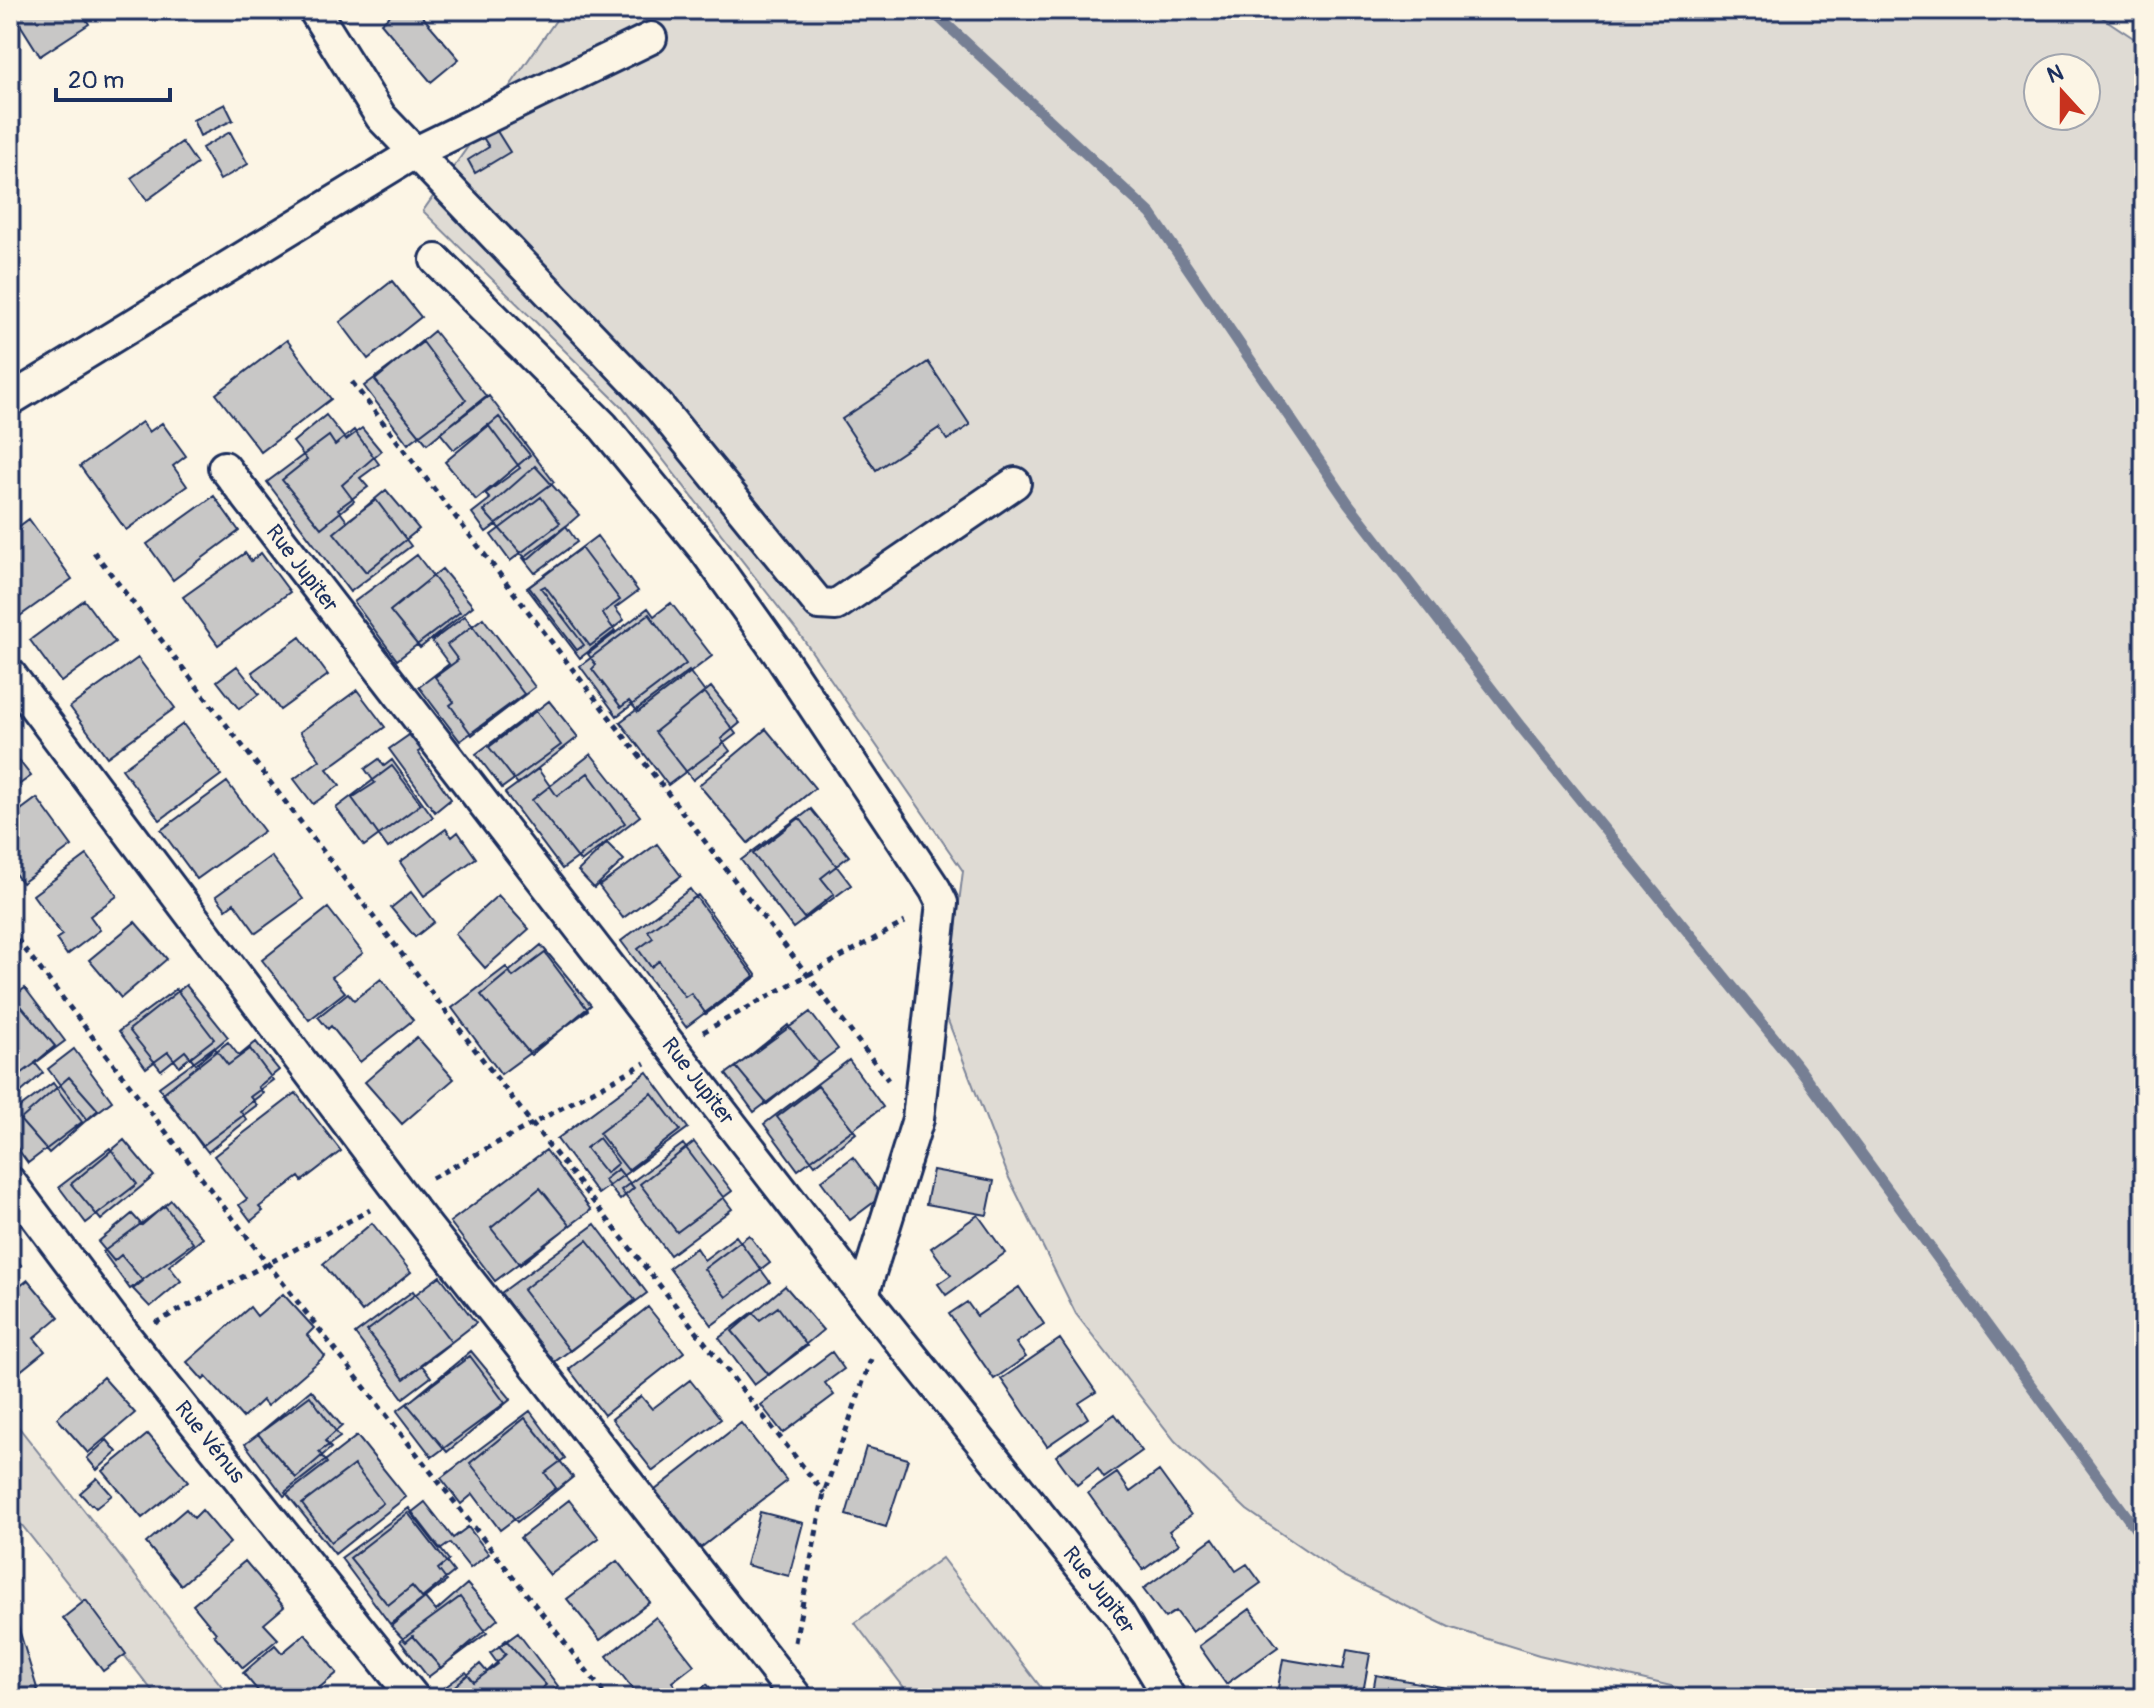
<svg xmlns="http://www.w3.org/2000/svg" width="2154" height="1708" viewBox="0 0 2154 1708" font-family="Pangolin,sans-serif">
	<rect width="100%" height="100%" fill="#fcf5e5"/>
	<filter id="ink" filterUnits="userSpaceOnUse"><feTurbulence type="fractalNoise" baseFrequency=".0125" numOctaves="2"/><feDisplacementMap in="SourceGraphic" scale="16" xChannelSelector="R" yChannelSelector="G"/><feConvolveMatrix kernelMatrix="1 2 1 2 8 2 1 2 1" color-interpolation-filters="sRGB"/></filter>
	<g filter="url(#ink)">
		<path fill="#dfdbd4" stroke="#7d8599" stroke-width="2" fill-rule="evenodd" d="M563,10H2091L2144,45V1698H1722L1539,1655L1449,1627L1342,1575L1247,1510L1175,1441L1076,1314L1009,1178L945,1013L963,871L801,636L622,407L423,211ZM2038,68H2086V116H2038Z
			M10,1416L231,1698H158L10,1510Z
			M942,1558L1049,1698H912L855,1623Z"/>
		<g fill="none" stroke-linecap="round" stroke-linejoin="round">
			<path stroke="#767f94" stroke-width="11" d="M931,10L1151,214L1348,503L1521,727L1798,1067L2144,1540"/>
		</g>
		<path fill="#c8c7c6" stroke="#1b2f5e" stroke-width="2" d="M11,10H80L89,24L40,56Z
			M396,10H417L459,59L431,82L381,23Z
			M225,104L233,120L200,136L193,120Z
			M490,120L510,152L475,173L468,160L489,147L477,128Z
			M230,132L248,164L220,180L202,148Z
			M182,142L197,164L147,200L131,178Z
			M392,281L421,317L368,359L340,322Z
			M434,331L486,396L427,444L375,380Z
			M287,340L331,399L261,452L216,394Z
			M423,342L466,400L408,444L364,386Z
			M928,362L970,425L947,440L939,428L876,470L842,419Z
			M489,396L554,482L486,532L472,513L490,499L485,494L520,468L488,425L454,450L440,433Z
			M326,415L346,440L362,428L381,451L342,485L354,501L321,528L282,480L307,460L293,442Z
			M499,417L530,455L476,500L445,462Z
			M142,422L149,432L162,423L186,456L173,466L187,486L126,530L80,466Z
			M354,430L379,464L360,478L368,487L338,509L347,521L376,500L411,546L350,592L267,482L329,436L335,445Z
			M535,466L579,515L527,560L484,511Z
			M386,490L419,529L366,572L334,533Z
			M214,496L239,531L173,580L147,544Z
			M541,497L560,523L510,561L491,535Z
			M29,519L72,579L10,623V533Z
			M566,526L577,542L535,573L523,558Z
			M597,536L638,591L615,608L624,620L590,646L545,586L541,588L584,645L577,650L529,587Z
			M581,548L620,600L602,613L615,631L580,658L527,588Z
			M245,553L251,561L261,553L290,592L218,645L183,597Z
			M417,555L460,612L397,660L354,602Z
			M442,569L473,606L420,648L390,611Z
			M84,600L115,642L61,682L30,640Z
			M671,603L712,656L638,712L629,701L621,707L592,669L596,665L588,654L648,608L654,616Z
			M649,614L686,664L617,716L580,666Z
			M465,616L524,694L460,741L419,687L449,664L432,641Z
			M483,618L535,687L472,735L450,705L454,702L435,677L458,660L447,645Z
			M300,637L328,675L280,710L252,672Z
			M138,658L175,708L107,757L70,707Z
			M237,666L259,694L239,709L217,681Z
			M689,671L736,734L668,785L620,722Z
			M711,687L740,723L721,739L730,751L693,780L655,732Z
			M357,690L385,727L327,769L340,785L313,804L294,779L320,760L300,732Z
			M549,701L578,737L518,784L489,747Z
			M535,710L561,745L502,788L476,754Z
			M183,724L221,775L160,820L122,769Z
			M766,729L815,788L748,843L699,785Z
			M412,733L423,749L418,752L451,799L435,812L389,749Z
			M10,749L31,776L10,791Z
			M591,754L640,816L581,862L532,800Z
			M379,759L384,766L392,760L433,817L388,848L352,798L375,783L365,769Z
			M392,766L421,804L364,846L336,808Z
			M538,769L557,796L588,773L625,823L562,869L505,793Z
			M227,782L264,831L197,879L161,830Z
			M37,798L72,846L22,883L10,867V818Z
			M811,809L849,856L821,878L834,894L804,918L753,854Z
			M799,817L851,885L793,928L741,860Z
			M446,829L452,837L458,832L476,858L424,896L400,862Z
			M607,843L624,860L594,888L578,871Z
			M657,844L681,876L623,918L599,886Z
			M87,855L117,896L90,916L100,930L67,955L56,939L62,935L33,895Z
			M271,856L303,899L256,933L234,903L226,909L216,896Z
			M690,889L754,976L686,1027L621,941Z
			M411,892L434,922L415,937L391,908Z
			M498,895L529,929L485,968L455,934Z
			M698,895L757,976L706,1014L691,993L685,997L659,961L651,967L638,949L653,938L648,931Z
			M328,908L363,953L332,977L345,992L309,1020L262,960Z
			M135,922L167,959L121,998L89,960Z
			M541,945L591,1005L531,1055L481,995Z
			M545,953L588,1010L501,1074L452,1008L506,967L513,977Z
			M381,979L413,1020L360,1062L331,1026L328,1029L318,1017L348,993L354,1000Z
			M186,985L228,1037L196,1064L185,1051L161,1070L129,1030Z
			M25,988L65,1041L10,1082V999Z
			M176,989L214,1039L179,1066L168,1052L146,1068L119,1031Z
			M16,1000L55,1046L35,1063L43,1073L10,1102V1005Z
			M810,1012L838,1049L754,1112L726,1074Z
			M788,1025L818,1063L767,1104L736,1067Z
			M417,1037L454,1079L402,1124L365,1082Z
			M228,1042L239,1056L256,1042L279,1070L258,1087L263,1093L240,1111L247,1120L208,1152L162,1094Z
			M214,1047L228,1065L250,1049L273,1080L250,1097L257,1105L202,1146L159,1087Z
			M74,1049L112,1101L87,1120L48,1069Z
			M849,1060L883,1107L798,1170L764,1124Z
			M647,1072L688,1128L598,1194L557,1139Z
			M69,1077L98,1110L49,1153L20,1120Z
			M53,1083L82,1122L28,1163L10,1138V1115Z
			M818,1086L856,1133L815,1165L777,1117Z
			M296,1093L341,1151L302,1181L299,1177L259,1207L263,1211L251,1221L239,1205L247,1199L214,1156Z
			M652,1093L680,1130L628,1170L599,1133Z
			M599,1138L618,1163L606,1173L586,1148Z
			M124,1140L154,1176L101,1220L71,1184Z
			M694,1142L732,1191L677,1232L640,1184Z
			M683,1144L732,1209L670,1255L621,1190Z
			M110,1148L137,1184L86,1223L59,1187Z
			M546,1150L591,1210L495,1281L450,1222Z
			M853,1157L882,1196L850,1220L821,1181Z
			M618,1169L634,1188L620,1200L604,1180Z
			M933,1170L994,1181L987,1215L926,1204Z
			M540,1188L570,1225L520,1265L491,1228Z
			M171,1200L203,1238L169,1266L181,1281L150,1307L133,1289L143,1281L121,1255L114,1261L98,1242L132,1214L142,1225Z
			M165,1206L193,1243L130,1289L103,1252Z
			M978,1215L1005,1253L946,1295L938,1284L951,1275L931,1248Z
			M372,1223L411,1272L362,1312L323,1264Z
			M595,1224L647,1293L553,1363L501,1293Z
			M749,1235L770,1263L726,1297L704,1269Z
			M736,1236L770,1282L712,1325L669,1268L696,1248L704,1260Z
			M587,1240L635,1300L570,1351L523,1290Z
			M10,1251L21,1265L10,1273Z
			M440,1276L476,1323L404,1379L367,1331Z
			M28,1280L59,1317L34,1338L45,1351L19,1372L10,1361V1294Z
			M785,1286L823,1330L769,1375L732,1331Z
			M1019,1287L1044,1324L1016,1343L1026,1357L994,1379L949,1314L967,1302L977,1316Z
			M413,1291L451,1342L421,1364L431,1377L403,1398L355,1334Z
			M283,1294L314,1328L307,1335L325,1356L267,1406L262,1400L243,1418L206,1377L203,1380L187,1362L250,1307L257,1316Z
			M648,1307L684,1352L604,1415L569,1369Z
			M778,1307L807,1346L754,1385L719,1338L753,1312L760,1320Z
			M1060,1339L1096,1392L1079,1403L1088,1418L1047,1446L1001,1379Z
			M471,1351L511,1399L447,1452L407,1404Z
			M832,1352L844,1369L825,1383L834,1395L783,1433L761,1405Z
			M470,1356L505,1403L432,1457L397,1411Z
			M103,1377L135,1413L88,1453L57,1418Z
			M690,1380L721,1419L653,1471L612,1419L641,1396L652,1409Z
			M311,1390L342,1426L325,1441L331,1448L296,1478L258,1434Z
			M310,1396L340,1437L319,1452L327,1463L284,1496L245,1444Z
			M530,1411L565,1458L545,1473L556,1488L500,1530L473,1494L461,1504L441,1478Z
			M1115,1414L1142,1451L1104,1478L1098,1469L1077,1485L1056,1456Z
			M525,1418L573,1477L517,1522L470,1463Z
			M741,1423L787,1481L699,1549L654,1491Z
			M148,1434L188,1481L142,1518L103,1471Z
			M357,1436L406,1497L335,1554L285,1492Z
			M107,1440L117,1452L97,1470L87,1458Z
			M866,1447L908,1459L886,1527L846,1515Z
			M354,1465L383,1503L331,1542L302,1504Z
			M1159,1471L1191,1515L1169,1531L1179,1544L1143,1570L1088,1493L1117,1473L1130,1492Z
			M97,1478L112,1495L96,1508L92,1504L91,1505L80,1493Z
			M569,1500L599,1538L550,1575L520,1538Z
			M425,1502L453,1538L468,1527L489,1554L470,1568L450,1543L440,1550L411,1513Z
			M409,1508L449,1560L438,1569L447,1581L390,1624L341,1558Z
			M186,1509L194,1518L202,1510L230,1543L181,1585L146,1543Z
			M760,1512L803,1523L789,1576L746,1565Z
			M408,1513L454,1572L422,1598L412,1586L388,1605L350,1558Z
			M1213,1538L1236,1571L1247,1564L1261,1583L1192,1632L1176,1611L1165,1618L1143,1589Z
			M245,1561L284,1607L264,1624L278,1639L243,1668L214,1635L216,1633L193,1605Z
			M617,1561L650,1602L600,1640L567,1599Z
			M467,1584L498,1619L441,1668L413,1636L406,1642L391,1626L425,1598L436,1611Z
			M460,1597L487,1633L428,1677L400,1641Z
			M10,1600L40,1698H10Z
			M86,1600L126,1654L103,1671L63,1618Z
			M1250,1609L1278,1647L1226,1684L1199,1646Z
			M656,1617L694,1665L672,1682L680,1692L673,1698H640L607,1656Z
			M518,1633L558,1686L541,1698H440L437,1693L466,1672L474,1682L498,1664L490,1653Z
			M305,1634L337,1673L307,1698H264L243,1673L275,1645L282,1653Z
			M506,1640L546,1685L531,1698H455L449,1691L480,1664L487,1672L506,1654L499,1646Z
			M1347,1650L1370,1654L1362,1698H1258L1259,1690L1277,1694L1283,1659L1343,1669Z
			M1376,1675L1500,1698H1372Z
			M707,1684L718,1698H690Z"/>
		<g fill="none" stroke-linecap="round" stroke-linejoin="round">
			<g stroke="#1b2f5e" stroke-width="36">
				<g id="street">
					<path d="M314,10L381,117L659,407L819,604L836,605L1015,483"/>
					<path d="M436,260L603,426L704,549L781,657L935,889L942,903L918,1119L863,1295"/>
					<path d="M10,400L414,153L651,38"/>
					<path id="s1" d="M224,467L863,1295L1119,1614L1170,1698"/>
					<path d="M10,674L401,1194L797,1698"/>
					<path id="s2" d="M10,1182L127,1338L414,1698"/>
				</g>
			</g>
			<path stroke="#1b2f5e" stroke-width="5" stroke-dasharray="6 6" stroke-linecap="butt" d="M352,382L888,1080
				M94,552L532,1124L824,1493
				M10,930L268,1264L608,1698
				M703,1032L905,922
				M432,1178L645,1063
				M155,1323L370,1210
				M795,1642L824,1493L871,1359"/>
			<use href="#street" stroke="#fcf5e5" stroke-width="30"/>
		</g>
	</g>
	<g text-anchor="middle" dominant-baseline="central" stroke-width="7" stroke-linejoin="round" paint-order="stroke">
		<g font-size="22" fill="#1b2f5e" stroke="#fcf5e5">
			<text stroke="none"><textPath href="#s1" startOffset="128">Rue Jupiter</textPath></text>
			<text stroke="none"><textPath href="#s1" startOffset="776">Rue Jupiter</textPath></text>
			<text stroke="none"><textPath href="#s2" startOffset="328">Rue Vénus</textPath></text>
			<text stroke="none"><textPath href="#s1" startOffset="1424">Rue Jupiter</textPath></text>
		</g>
	</g>
	<rect width="2154" height="1708" fill="none" stroke="#fcf5e5" stroke-width="40"/>
	<rect x="20" y="20" width="2114" height="1668" fill="none" stroke="#1b2f5e" stroke-width="3" filter="url(#ink)"/>
	<g transform="translate(2062 92) rotate(339)"><circle r="38" fill="#fcf5e5" stroke="#a2a6af" stroke-width="2"/>
	<path d="M0-6L14 30L0 20L-14 30Z" fill="#c8321e"/>
	<text y="-12" font-size="22" font-weight="bold" text-anchor="middle" fill="#1b2f5e">N</text>
	</g>
	<path d="M56 88v12h114v-12" fill="none" stroke="#1b2f5e" stroke-width="4"/>
	<text x="68" y="88" font-size="24" fill="#1b2f5e" stroke="#fcf5e5" stroke-width="6" paint-order="stroke">20 m</text>
</svg>
